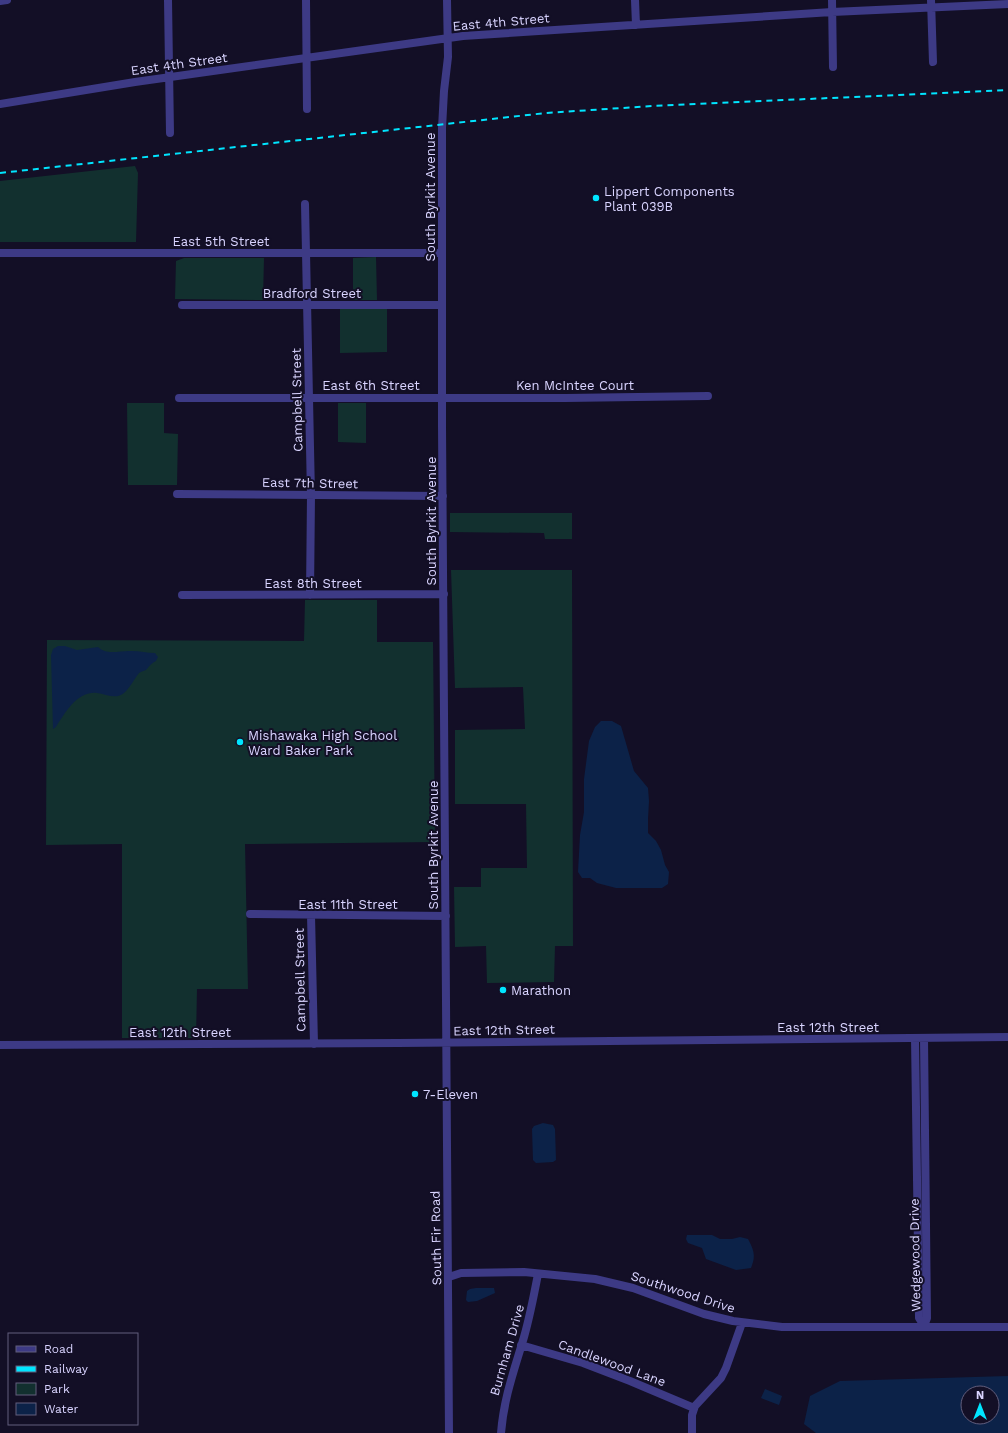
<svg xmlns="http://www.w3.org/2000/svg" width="1008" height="1433" viewBox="0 0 1008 1433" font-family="'Work Sans',sans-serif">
	<rect width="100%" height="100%" fill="#130f26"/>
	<path fill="#12302f" d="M135,166L138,173L136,242H0V181Z
		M376,257L377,300H353V258Z
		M184,258H264L263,300L175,299L176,261Z
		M340,309H387V352L340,353Z
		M127,403H164V433L178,434L177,485H128Z
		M338,403H366V443L338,442Z
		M450,513H572V539H545L544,533L450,532Z
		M451,570H572L573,946H555L554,982L487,983L486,946L455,947L454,887H481V868H527L526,804H455V730L525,729L523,687L455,688Z
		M305,600H377V642H433L435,842L245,844L248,989H197L196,1038H122V844L46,845L47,640L304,641Z"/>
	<path fill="#0c2248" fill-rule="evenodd" d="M58,646H65L77,650L98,647C107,656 121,650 132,651C140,651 147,653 155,653L158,657L156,661C152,663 150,665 147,669C145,671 142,671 139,673C134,679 130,688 124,693C116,700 106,694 97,693C77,691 65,713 56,727L53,729L51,655L53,649Z
		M601,721H612L621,726L634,771L648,788L649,801L648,819V833L656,841L661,850L665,865L669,872L668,884L662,888H616L597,883L590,878H582L578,872L580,835L584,812V779L589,741L595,727Z
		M543,1123L553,1125L555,1129L556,1160L553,1162L536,1163L533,1160L532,1129L534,1126Z
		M687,1235H712L720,1239H732L740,1237L748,1239C754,1250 756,1256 751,1268L736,1270L706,1259L702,1248L688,1243L686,1239Z
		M476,1288H494L495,1293L477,1301L468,1302L466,1300L467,1291L470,1289Z
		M1008,1376V1433H816L804,1424L810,1396L840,1381ZM968,1393H992V1417H968Z
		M765,1389L782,1396L779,1405L761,1398Z"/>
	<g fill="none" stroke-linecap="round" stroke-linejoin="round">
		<path stroke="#3d3a85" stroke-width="8" d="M168,0L170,133
			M306,0L307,109
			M447,0L448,57L444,91L442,128V426L449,1433
			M635,0L636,25
			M832,0L833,67
			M931,0L933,62
			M0,1L7,0
			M0,104L135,82L463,36L832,12L1008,4
			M305,204L311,495L310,595
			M0,253H442
			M182,305H442
			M179,398H566L708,396
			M177,494L443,496
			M182,595L444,594
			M250,914L446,916
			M311,915L314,1044
			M915,1038L919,1318L924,1326
			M0,1045L398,1043L1008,1037
			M449,1277L461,1273L524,1272L595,1279L633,1288L704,1314L733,1321L782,1327H1008
			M924,1326L927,1318L924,1038
			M521,1345L583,1363L630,1381L694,1408
			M501,1433C504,1397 514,1371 524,1337C530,1316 534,1295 538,1274
			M692,1433V1415L695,1406L721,1378L726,1368L742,1323"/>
		<path stroke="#00e5ff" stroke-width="2" stroke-dasharray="6 5" stroke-linecap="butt" d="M0,173L546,113L652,106L1008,90"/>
	</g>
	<g fill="#00e5ff" stroke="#130f26" stroke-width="1.5">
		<circle cx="596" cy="198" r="4"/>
		<circle cx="240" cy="742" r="4"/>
		<circle cx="503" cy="990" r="4"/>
		<circle cx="415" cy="1094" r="4"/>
	</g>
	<g text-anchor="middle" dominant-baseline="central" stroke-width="4" stroke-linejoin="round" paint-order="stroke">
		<g font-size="13" fill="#d9d4ff" stroke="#130f26">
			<text transform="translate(501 22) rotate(-5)">East 4th Street</text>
			<text transform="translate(179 64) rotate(-8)">East 4th Street</text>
			<text transform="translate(430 197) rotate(-90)">South Byrkit Avenue</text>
			<text x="221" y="241">East 5th Street</text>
			<text x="312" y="293">Bradford Street</text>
			<text x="371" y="385">East 6th Street</text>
			<text x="575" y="385">Ken McIntee Court</text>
			<text transform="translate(297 400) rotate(-91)">Campbell Street</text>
			<text transform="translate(310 483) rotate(1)">East 7th Street</text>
			<text transform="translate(431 521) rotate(-90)">South Byrkit Avenue</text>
			<text x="313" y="583">East 8th Street</text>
			<text transform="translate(433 845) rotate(-90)">South Byrkit Avenue</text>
			<text x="348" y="904">East 11th Street</text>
			<text transform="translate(300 980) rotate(-91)">Campbell Street</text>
			<text x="828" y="1027">East 12th Street</text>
			<text transform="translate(504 1030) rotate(-1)">East 12th Street</text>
			<text x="180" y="1032">East 12th Street</text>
			<text transform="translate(436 1238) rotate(-91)">South Fir Road</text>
			<text transform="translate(915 1255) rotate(-91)">Wedgewood Drive</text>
			<text transform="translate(683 1292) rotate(18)">Southwood Drive</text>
			<text transform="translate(507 1350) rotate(-74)">Burnham Drive</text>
			<text transform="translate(612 1363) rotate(20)">Candlewood Lane</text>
		</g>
		<g font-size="13" fill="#d9d4ff" stroke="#130f26" text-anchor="start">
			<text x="604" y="191">Lippert Components<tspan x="604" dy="15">Plant 039B</tspan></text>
			<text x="248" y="735">Mishawaka High School<tspan x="248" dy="15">Ward Baker Park</tspan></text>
			<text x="511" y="990">Marathon</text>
			<text x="423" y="1094">7-Eleven</text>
		</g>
	</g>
	<rect x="8" y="1333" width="130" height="92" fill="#130f26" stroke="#625e7d"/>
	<rect x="16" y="1346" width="20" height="6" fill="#3d3a85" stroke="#625e7d"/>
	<text x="44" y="1353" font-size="12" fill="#d9d4ff">Road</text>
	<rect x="16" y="1366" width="20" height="6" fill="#00e5ff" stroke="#625e7d"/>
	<text x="44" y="1373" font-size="12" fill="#d9d4ff">Railway</text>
	<rect x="16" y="1383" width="20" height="12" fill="#12302f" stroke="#625e7d"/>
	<text x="44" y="1393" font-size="12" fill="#d9d4ff">Park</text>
	<rect x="16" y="1403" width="20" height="12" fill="#0c2248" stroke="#625e7d"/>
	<text x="44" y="1413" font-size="12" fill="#d9d4ff">Water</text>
	<g transform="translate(980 1405)"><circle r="19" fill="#130f26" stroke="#625e7d"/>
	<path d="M0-3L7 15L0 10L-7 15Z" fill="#00e5ff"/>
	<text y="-6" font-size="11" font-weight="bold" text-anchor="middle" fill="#d9d4ff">N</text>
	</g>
</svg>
